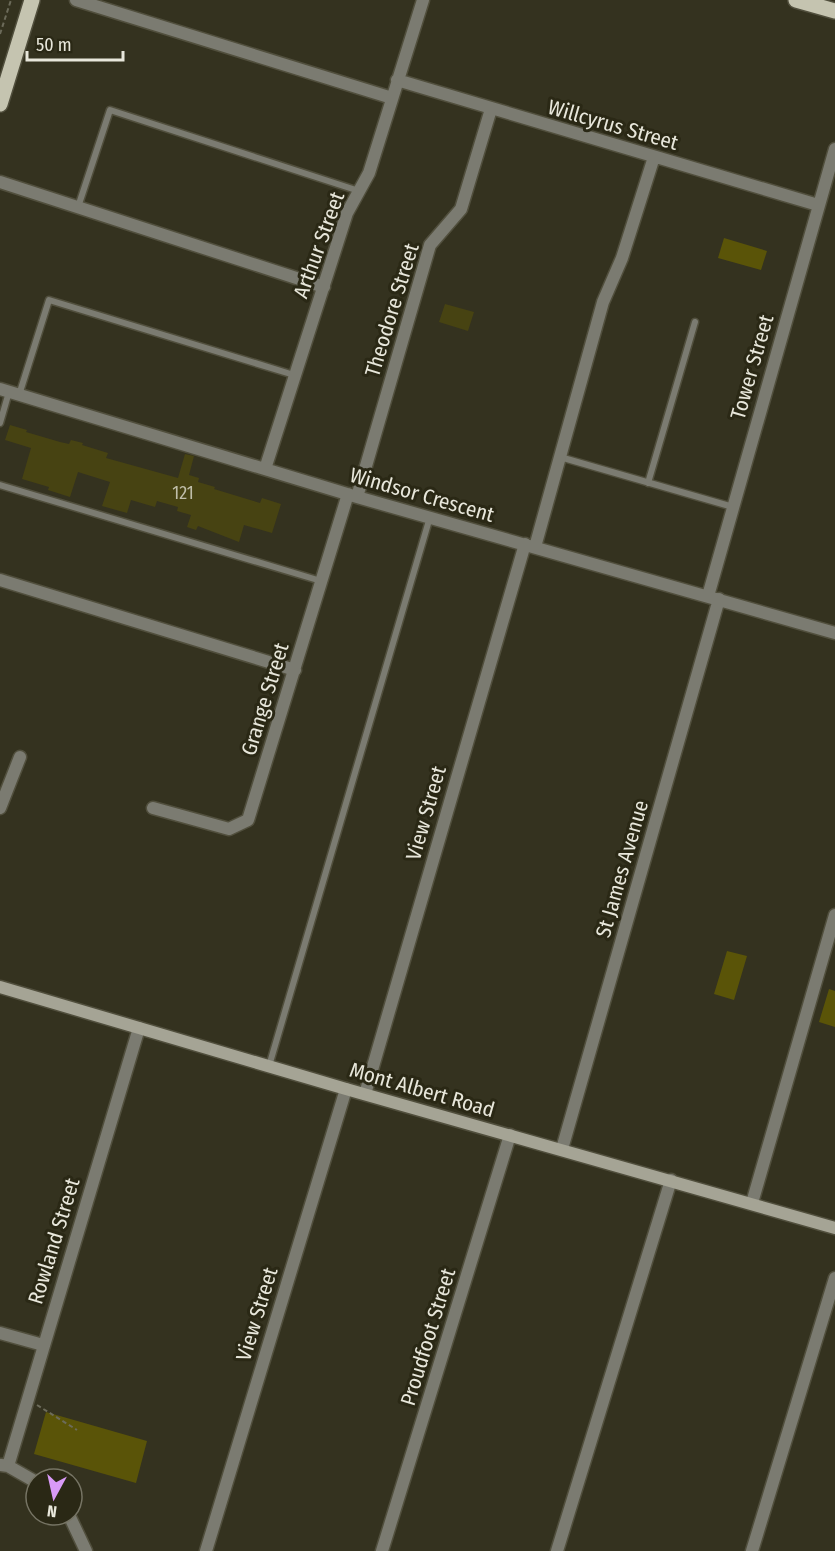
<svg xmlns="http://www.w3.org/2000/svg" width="835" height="1551" viewBox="0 0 835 1551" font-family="'Fira Sans Condensed',sans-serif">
	<rect width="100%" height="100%" fill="#34321f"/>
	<path fill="#5a5408" d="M724,238L767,251L761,270L718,258Z
		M727,951L747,956L734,1000L714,994Z
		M829,989L835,991V1027L819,1022Z
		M46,1412L147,1441L136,1483L34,1454Z"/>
	<path fill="#474312" d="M445,304L474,312L468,331L439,322Z
		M10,425L27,430L26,432L60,442L69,444L71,440L83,443L82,445L108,453L106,458L178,478L185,454L194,456L189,475L199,478L198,482L215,487L214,489L260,503L262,498L281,504L272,533L244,525L239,542L198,526L196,530L187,527L191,515L177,511L178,507L157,501L155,507L131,500L127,513L102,506L110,482L78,472L70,497L48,490L49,487L22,479L31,448L5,440Z"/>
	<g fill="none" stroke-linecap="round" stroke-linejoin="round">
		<g stroke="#514f3d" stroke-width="9">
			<path id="service" d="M78,207L110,110L359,191
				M19,395L49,300L294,375
				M0,423L9,392
				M560,457L733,507
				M648,483L695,322
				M0,485L321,581
				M269,1066L430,517"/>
		</g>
		<g stroke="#514f3d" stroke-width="15">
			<path id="minor" d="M76,0L392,98
				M397,80L818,205
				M0,182L324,287
				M0,389L357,497L835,633
				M265,469L347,213L369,173L423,0
				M357,497L430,245L461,209L491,109
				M535,547L603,302L622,258L654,157
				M0,580L295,670
				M708,596L835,149
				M0,808L20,757
				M153,808L229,829L248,820L348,494
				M365,1094L525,544
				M562,1149L719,599
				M752,1203L835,915
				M0,1333L43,1345
				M1,1465L8,1466L36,1482
				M8,1466L139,1028
				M69,1515L86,1551
				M206,1551L346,1089
				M382,1551L510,1135
				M557,1551L671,1180
				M752,1551L835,1278"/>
		</g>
		<g stroke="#514f3d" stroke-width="15">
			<path id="secondary" d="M0,987L346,1089L835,1228"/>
		</g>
		<g stroke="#514f3d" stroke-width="18">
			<path id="primary" d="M796,0L835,11
				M0,104L32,0"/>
		</g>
		<path stroke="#6c6b5a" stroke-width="2" stroke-dasharray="4.5 3" stroke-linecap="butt" d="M0,34L11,0
			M37,1405L77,1430"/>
		<use href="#service" stroke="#7b7b71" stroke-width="6"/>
		<use href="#minor" stroke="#7b7b71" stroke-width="12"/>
		<use href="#secondary" stroke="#a5a495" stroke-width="12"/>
		<use href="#primary" stroke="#c5c4b0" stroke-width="15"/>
	</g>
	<g text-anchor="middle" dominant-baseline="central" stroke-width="6" stroke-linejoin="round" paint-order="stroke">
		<g font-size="18" fill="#c0bea9">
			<text x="183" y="493">121</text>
		</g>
		<g font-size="21" fill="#e8e7db" stroke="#2a2815">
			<text transform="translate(613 125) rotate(16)">Willcyrus Street</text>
			<text transform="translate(319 245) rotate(-70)">Arthur Street</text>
			<text transform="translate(392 310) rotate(-73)">Theodore Street</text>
			<text transform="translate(752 367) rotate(-74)">Tower Street</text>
			<text transform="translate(422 495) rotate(16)">Windsor Crescent</text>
			<text transform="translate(265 699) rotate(-73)">Grange Street</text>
			<text transform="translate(426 813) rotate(-74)">View Street</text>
			<text transform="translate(622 869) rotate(-74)">St James Avenue</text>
			<text transform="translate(422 1090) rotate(16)">Mont Albert Road</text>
			<text transform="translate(54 1241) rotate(-73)">Rowland Street</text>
			<text transform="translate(257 1314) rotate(-73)">View Street</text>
			<text transform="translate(428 1337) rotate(-73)">Proudfoot Street</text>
		</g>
	</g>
	<g transform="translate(54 1497) rotate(188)"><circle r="28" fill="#2a2815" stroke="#767464" stroke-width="1.5"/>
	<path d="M0-4.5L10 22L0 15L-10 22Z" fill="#d99af7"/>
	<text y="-9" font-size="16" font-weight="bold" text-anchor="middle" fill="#e8e7db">N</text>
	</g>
	<path d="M27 51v9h96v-9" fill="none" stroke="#e8e7db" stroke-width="3"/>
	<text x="36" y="51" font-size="18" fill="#e8e7db" stroke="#2a2815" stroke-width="4.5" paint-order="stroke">50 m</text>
</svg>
